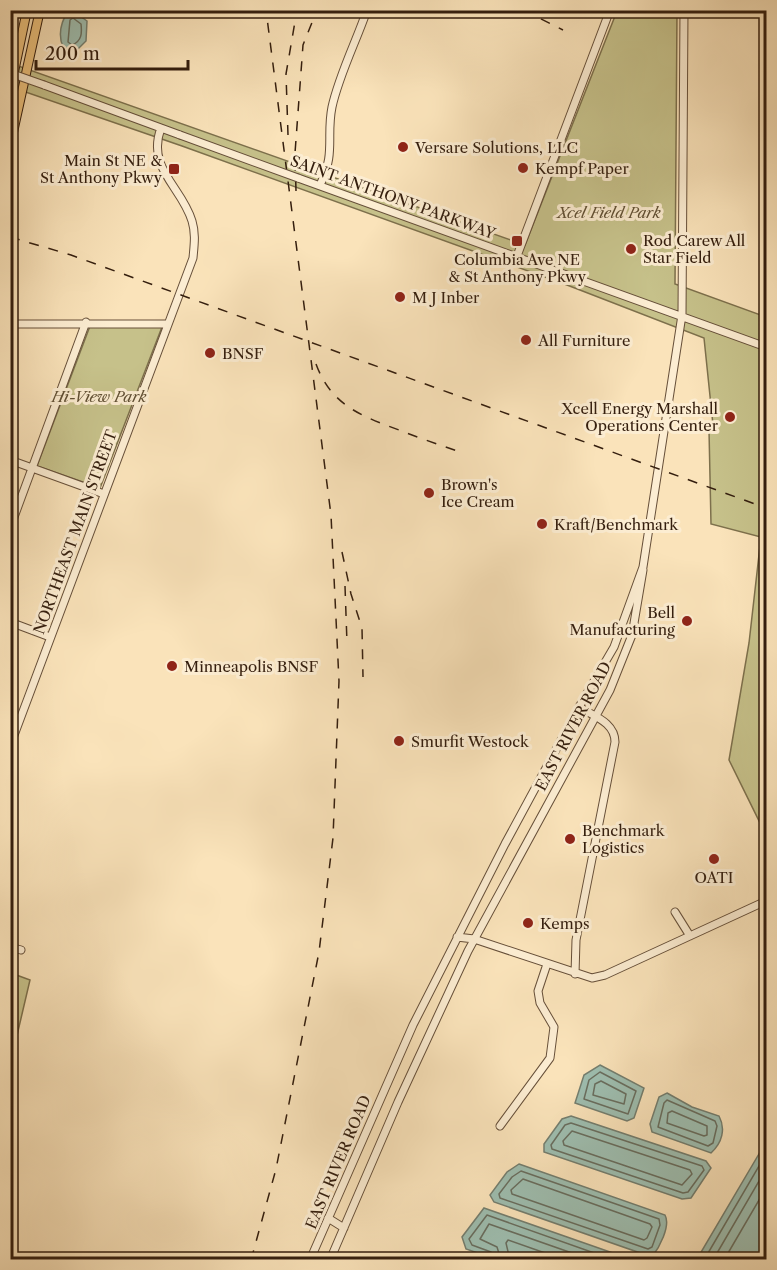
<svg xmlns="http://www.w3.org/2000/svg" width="777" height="1270" viewBox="0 0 777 1270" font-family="'Libre Caslon Text',serif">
	<rect width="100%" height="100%" fill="#fae3ba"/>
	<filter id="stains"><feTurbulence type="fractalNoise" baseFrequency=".00333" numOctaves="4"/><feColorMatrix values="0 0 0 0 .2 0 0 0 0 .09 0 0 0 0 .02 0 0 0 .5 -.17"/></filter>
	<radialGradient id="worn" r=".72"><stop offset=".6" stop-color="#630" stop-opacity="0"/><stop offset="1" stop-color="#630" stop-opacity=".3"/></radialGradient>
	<path fill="#c6c18a" stroke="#7d704c" stroke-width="1.5" d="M617,11H677L675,284L766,317V835L729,760L749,643L761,537L711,524L709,430L713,425L704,338L567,285L182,146L11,87L10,63L525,245Z
		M90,326L162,327L100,488L37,466Z
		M11,973L30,980L11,1061L10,973Z"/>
	<path fill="#9ebeb0" stroke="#747e6f" stroke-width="1.5" d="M68,11H73L87,21L86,41L76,51L63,47C58,35 61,22 68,11Z
		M600,1065L644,1088L634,1118L627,1121L575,1103L584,1075Z
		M667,1093L692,1107L719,1116C726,1129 722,1143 711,1153L652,1132L650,1124L659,1097Z
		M571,1116L706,1161L711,1168L691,1198L682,1199L544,1152V1144L562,1119Z
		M766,1142V1259H697Z
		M519,1164L665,1215C671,1226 659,1248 652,1257L494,1202L490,1195L507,1172Z
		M484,1208L630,1259H632H495L466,1249L462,1237Z"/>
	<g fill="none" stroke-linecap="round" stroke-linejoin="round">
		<path stroke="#696e5f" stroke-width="1.5" d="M73,18L81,24C82,33 82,41 72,45L68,42L70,20Z
			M600,1072L636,1091L628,1114L584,1099L589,1080Z
			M601,1081L626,1094L624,1104L593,1095L595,1084Z
			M667,1100L715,1121L717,1126L713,1143L708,1146L658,1127L664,1103Z
			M672,1111L707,1126V1135L704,1136L667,1123L668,1113Z
			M571,1123L702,1166L704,1170L688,1192L683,1193L552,1149L551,1145L565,1125Z
			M572,1131L690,1170L692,1174L682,1185L564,1145L563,1141Z
			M521,1171L659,1219L660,1225L652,1247L648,1249L500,1198L499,1194L512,1177Z
			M523,1179L650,1224L652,1227L647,1238L644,1240L512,1194L511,1190Z
			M493,1260L491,1252L472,1245L469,1239L487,1215L614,1260
			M501,1260L497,1247L480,1239L489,1224L592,1260
			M510,1260L506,1243L508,1240L565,1260
			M704,1260L766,1154
			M713,1260L766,1169
			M724,1260L766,1188"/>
		<g stroke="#664f39" stroke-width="9">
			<path id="minor" d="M44,85L180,135
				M298,178L766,347
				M320,185C336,153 326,137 332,107C339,75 356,42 367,10
				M517,256L610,10
				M10,324H168
				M10,460L104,494
				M10,528L86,322
				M10,622L50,637
				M10,746L193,258C194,246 196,234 192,221C182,187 146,168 161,128
				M675,912L690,936
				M457,937L474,939L592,978L605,975L766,901
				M10,947L21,950
				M575,974L576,940L615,742C615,722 593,716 579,707
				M500,1126L550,1058L554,1027L540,1003L538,991L547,964
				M328,1218L344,1228
				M310,1260L413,1025L505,844L579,707L614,647L643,567L682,315L684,10
				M330,1260L398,1102L468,951L610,690L632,635L643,570"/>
		</g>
		<g stroke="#341e0e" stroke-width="10">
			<path id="major" d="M10,91L27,10
				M10,146L40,10"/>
		</g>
		<use href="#minor" stroke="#fcedd2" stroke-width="7"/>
		<use href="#major" stroke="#edc27d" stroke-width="8"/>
		<path stroke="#341e0e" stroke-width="1.5" stroke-dasharray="10 10" stroke-linecap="butt" d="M523,10L563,30
			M549,10L555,13
			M288,135L286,74L297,10
			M296,191L295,153L303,45L317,10
			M10,237L71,255L766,508
			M316,364C331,405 361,416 399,430C419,438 440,445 460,452
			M342,552L351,594L362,628L363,677
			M345,586L347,643
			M251,1260L276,1169L319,952L333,838L339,681L331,515L266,10"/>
		<g stroke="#664f39" stroke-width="9" stroke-linecap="butt">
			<path id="minor-bridge" d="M10,73L44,85
				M180,135L298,178"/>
		</g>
		<use href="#minor-bridge" stroke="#fcedd2" stroke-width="7"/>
	</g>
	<g fill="#8f2418" stroke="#fcedd2" stroke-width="2">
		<circle cx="403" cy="147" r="6"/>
		<circle cx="523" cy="168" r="6"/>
		<rect x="168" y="163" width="12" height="12" rx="3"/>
		<rect x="511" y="235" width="12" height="12" rx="3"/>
		<circle cx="631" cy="249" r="6"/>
		<circle cx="400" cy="297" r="6"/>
		<circle cx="526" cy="340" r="6"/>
		<circle cx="210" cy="353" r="6"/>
		<circle cx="730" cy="417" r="6"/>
		<circle cx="429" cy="493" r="6"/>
		<circle cx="542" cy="524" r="6"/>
		<circle cx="687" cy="621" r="6"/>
		<circle cx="172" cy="666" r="6"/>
		<circle cx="399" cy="741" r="6"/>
		<circle cx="570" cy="839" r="6"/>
		<circle cx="714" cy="859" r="6"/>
		<circle cx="528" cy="923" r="6"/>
	</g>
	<g text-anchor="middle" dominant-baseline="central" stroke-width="6" stroke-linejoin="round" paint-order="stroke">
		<g font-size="15" fill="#341e0e" stroke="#fcedd2" text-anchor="start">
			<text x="415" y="147">Versare Solutions, LLC</text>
			<text x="162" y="160" text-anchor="end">Main St NE &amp;<tspan x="162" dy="17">St Anthony Pkwy</tspan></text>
			<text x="535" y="168">Kempf Paper</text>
			<text x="643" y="240">Rod Carew All<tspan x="643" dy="17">Star Field</tspan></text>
			<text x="517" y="259" text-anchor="middle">Columbia Ave NE<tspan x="517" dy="17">&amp; St Anthony Pkwy</tspan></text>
			<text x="412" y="297">M J Inber</text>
			<text x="538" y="340">All Furniture</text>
			<text x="222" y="353">BNSF</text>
			<text x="718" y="408" text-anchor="end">Xcell Energy Marshall<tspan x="718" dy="17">Operations Center</tspan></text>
			<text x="441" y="484">Brown's<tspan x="441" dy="17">Ice Cream</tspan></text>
			<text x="554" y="524">Kraft/Benchmark</text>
			<text x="675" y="612" text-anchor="end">Bell<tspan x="675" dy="17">Manufacturing</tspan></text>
			<text x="184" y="666">Minneapolis BNSF</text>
			<text x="411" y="741">Smurfit Westock</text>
			<text x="582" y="830">Benchmark<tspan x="582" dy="17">Logistics</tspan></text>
			<text x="714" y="877" text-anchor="middle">OATI</text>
			<text x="540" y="923">Kemps</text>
		</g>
		<g font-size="15" fill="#341e0e" stroke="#fcedd2">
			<text transform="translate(393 197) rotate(20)">SAINT ANTHONY PARKWAY</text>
			<text transform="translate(75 532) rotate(-70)">NORTHEAST MAIN STREET</text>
			<text transform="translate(573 726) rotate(-62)">EAST RIVER ROAD</text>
			<text transform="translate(338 1162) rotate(-67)">EAST RIVER ROAD</text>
		</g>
		<g font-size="15" font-style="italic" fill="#604f33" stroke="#fcedd2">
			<text x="609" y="212">Xcel Field Park</text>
			<text x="99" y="396">Hi-View Park</text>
		</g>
	</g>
	<rect width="777" height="1270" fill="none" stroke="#fae3ba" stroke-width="36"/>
	<rect x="12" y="12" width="753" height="1246" fill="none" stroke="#341e0e" stroke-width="3"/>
	<rect x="18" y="18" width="741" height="1234" fill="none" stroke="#341e0e" stroke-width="1.5"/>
	<path d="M36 60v9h152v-9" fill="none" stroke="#341e0e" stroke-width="3"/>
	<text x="45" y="60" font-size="18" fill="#341e0e" stroke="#fcedd2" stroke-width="4.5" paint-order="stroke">200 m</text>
	<rect width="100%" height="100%" filter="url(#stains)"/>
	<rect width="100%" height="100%" fill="url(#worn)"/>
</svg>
